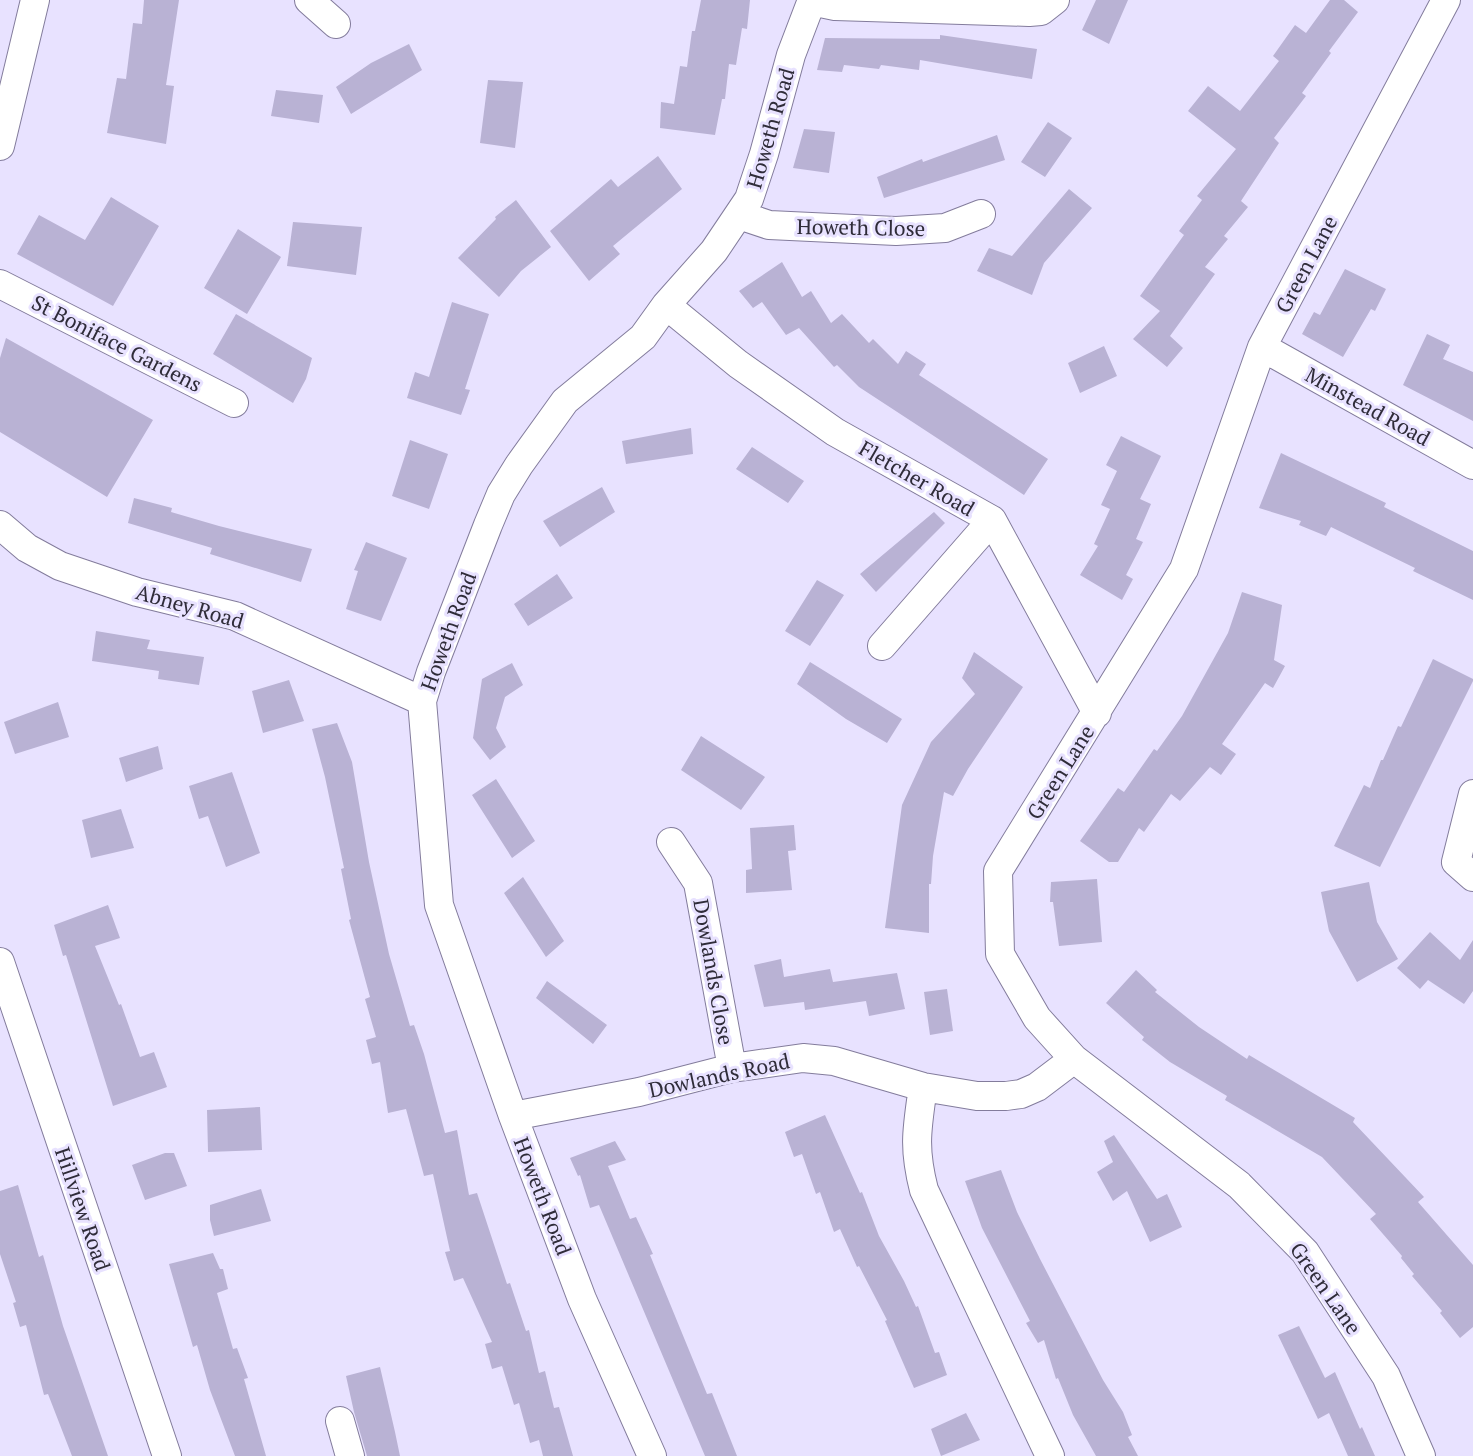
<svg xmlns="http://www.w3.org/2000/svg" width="1473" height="1456" viewBox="0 0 1473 1456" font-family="'PT Serif',serif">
	<rect width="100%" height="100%" fill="#e8e2ff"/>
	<path fill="#b9b2d4" d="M144,0H179L166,85L174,86L166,144L107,133L117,78L126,79L133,23L142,24Z
		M701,0H750L747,29L742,28L736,65L729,64L725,99H722L715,135L660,128L661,102L674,104L680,66L687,67L692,31H695Z
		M1096,0H1128L1109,44L1082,30Z
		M1330,0H1344L1358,12L1329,51L1331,53L1302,93L1306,96L1274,138L1279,143L1241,201L1248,207L1224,236L1228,239L1205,267L1215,274L1170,336L1183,348L1167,367L1133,339L1160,311L1140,296L1184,235L1179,231L1202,200L1197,196L1236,149L1188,111L1208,86L1240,111L1279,61L1273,56L1295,25L1306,33Z
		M940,35L1037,49L1032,79L920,60L919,70L881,65L879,69L844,65L842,72L817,70L825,38L940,39Z
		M409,44L422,70L351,114L336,87L371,63Z
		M488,80L523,82L515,148L480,143Z
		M276,90L323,95L319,123L271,116Z
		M1048,122L1072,138L1045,177L1021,162Z
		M804,129L835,132L829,173L793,168Z
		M997,135L1005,160L884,198L877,177L922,159L923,162Z
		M658,156L682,189L613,246L620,254L589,281L550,231L611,179L618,187Z
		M1069,189L1092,208L1044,263L1032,295L977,271L989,248L1012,256Z
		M111,197L159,226L113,306L17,254L39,215L85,240Z
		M516,200L551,247L521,271L499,297L458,258L496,219L495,217Z
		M293,222L362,227L356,275L287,266Z
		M238,229L281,257L247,314L204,288Z
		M782,262L802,297L811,291L831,323L842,314L869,343L873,339L898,364L906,351L926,364L919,375L1048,459L1024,495L859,387L837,365L834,367L799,328L786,335L762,302L753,308L739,291Z
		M1345,269L1386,289L1375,311L1371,309L1343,357L1302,334L1314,312L1320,315Z
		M452,302L489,314L465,389L470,390L461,415L407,398L415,372L429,377Z
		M236,314L312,358L306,379L293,403L213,354Z
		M1427,334L1450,345L1443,359L1473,372V421L1403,385Z
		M6,338L153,420L107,497L0,432V358Z
		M1104,346L1117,376L1080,393L1068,363Z
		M691,428L693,454L626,464L622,441Z
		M1121,436L1161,456L1140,499L1151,504L1136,539L1143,542L1126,575L1133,579L1122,600L1080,575L1098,546L1094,544L1110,509L1101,505L1117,471L1106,465Z
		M410,440L448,454L429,509L392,496Z
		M752,447L804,481L788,503L736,469Z
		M1281,453L1386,503L1384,507L1473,551V600L1413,571L1415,568L1331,527L1326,536L1299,525L1301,521L1259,508Z
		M602,487L615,512L560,547L543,521Z
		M134,498L172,508L171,512L219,526L312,549L301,582L210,554L212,548L128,523Z
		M934,512L945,523L876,592L860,574Z
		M366,542L407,558L381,621L346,609L358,571L354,570Z
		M557,574L573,598L528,626L514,604Z
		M817,580L844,595L810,646L785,631Z
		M1242,592L1282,605L1274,660L1285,666L1273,688L1265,683L1222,744L1236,754L1221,775L1210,767L1180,801L1171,794L1144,832L1139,828L1118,862H1109L1080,841L1118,788L1124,792L1154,749L1157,751L1182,716L1228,633Z
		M96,631L150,640L147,649L204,657L199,685L158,679L159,671L92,661Z
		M974,652L1023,687L968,769L953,796L944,792L933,856L931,884H929V933L885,928L902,805L931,742L975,694L962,678Z
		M1433,659L1473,679V681L1380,867L1334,846L1364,785L1370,788L1381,760H1383L1398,726L1401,727Z
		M810,662L902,719L887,743L846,719L797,684Z
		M512,663L523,685L505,697L496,728L506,747L490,760L473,738L482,679Z
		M289,680L304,721L263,733L252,691Z
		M58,702L69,737L15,754L4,722Z
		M337,723L352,762L369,862L389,954L410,1026L414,1025L424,1054L445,1133L457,1130L469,1195L477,1193L507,1284L510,1283L526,1331L529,1330L539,1373L545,1371L554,1408L559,1407L573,1456H543L539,1440L530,1443L519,1403L514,1405L502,1366L492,1369L485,1344L492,1342L463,1278L454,1281L445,1252L450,1251L433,1174L424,1176L406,1109L388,1113L380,1062L372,1064L366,1040L376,1037L365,999L370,997L349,920L351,919L341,869L344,868L325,777L312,729Z
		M701,736L765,777L741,810L681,770Z
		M158,746L163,769L126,782L119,758Z
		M232,772L260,853L226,867L208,816L199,819L189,786Z
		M496,779L535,841L512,858L472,795Z
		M121,809L134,848L91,858L82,820Z
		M794,825L796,850L788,851L792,890L746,893V870L752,869L750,828Z
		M523,877L564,941L546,957L504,893Z
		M1097,879L1102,942L1059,946L1053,902H1050L1051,882Z
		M1369,882L1377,922L1398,959L1357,982L1329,931L1321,892Z
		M108,905L120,938L95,946L119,1005L121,1004L140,1057L154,1052L167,1087L113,1106L66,955L63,956L54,925Z
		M1430,932L1460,960L1473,940V991L1464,1004L1428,980L1420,989L1397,968Z
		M781,959L784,977L830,969L833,982L897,973L905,1009L869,1016L866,1001L805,1010L804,1002L764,1007L754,965Z
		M1136,970L1157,990L1155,992L1199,1027L1247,1059L1249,1055L1355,1118L1353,1122L1424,1197L1418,1202L1473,1265V1327L1460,1338L1440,1313L1442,1311L1412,1276L1414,1274L1401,1258L1402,1256L1370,1219L1376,1214L1322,1157L1225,1100L1227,1096L1170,1062L1142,1040L1144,1037L1106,1003Z
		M547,981L607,1025L593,1044L536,998Z
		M947,989L953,1031L930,1035L924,992Z
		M260,1107L262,1150L208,1152L207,1110Z
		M825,1115L860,1193L862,1192L879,1236L904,1281L916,1307L918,1306L935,1353L939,1352L947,1375L914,1388L885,1321L887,1320L859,1266L857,1267L840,1229L834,1232L820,1192L816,1194L802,1154L794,1157L785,1132Z
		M1114,1135L1157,1199L1167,1194L1182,1227L1150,1242L1127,1191L1113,1201L1097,1172L1113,1162L1104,1141Z
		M615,1141L626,1160L608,1166L630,1219L636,1217L653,1254L650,1255L707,1394L712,1393L737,1456H705L599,1205L590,1208L580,1175L578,1176L570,1158Z
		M165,1153H174L187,1186L145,1200L132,1165Z
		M1001,1170L1017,1212L1040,1259L1103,1380L1123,1412L1132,1435L1128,1437L1138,1456H1096L1073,1415L1058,1378L1056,1379L1044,1340L1038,1343L1026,1323L1030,1321L982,1228L965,1181Z
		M18,1185L39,1257L43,1255L63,1326L108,1456H72L48,1394L44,1395L26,1325L20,1327L13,1303L16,1302L0,1254V1191Z
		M261,1189L271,1221L214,1236L210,1220V1205Z
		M213,1253L220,1269H223L228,1289L217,1293L233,1349L237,1348L248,1378L244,1379L266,1456H235L210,1390L197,1345L193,1347L169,1264Z
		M1299,1326L1325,1378L1335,1372L1360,1429L1362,1427L1375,1456H1348L1329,1413L1318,1419L1278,1335Z
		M380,1367L395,1432L400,1456H367L354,1412L346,1376Z
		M966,1413L980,1440L941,1456L931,1429Z"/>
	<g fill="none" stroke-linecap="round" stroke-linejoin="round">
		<g stroke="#837c9c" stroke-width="30">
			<path id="street" d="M309,0L336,24
				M811,1L835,6L1029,12L1041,11L1055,0
				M0,146L35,0
				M739,215L769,225L896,231L945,228L981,214
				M0,284L234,403
				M666,305L738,364L835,432L992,520L1097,713
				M1262,347L1473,465
				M0,525L27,548L60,566L137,592L235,616L422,701
				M882,646L992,520
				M1473,794L1456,862L1473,877
				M671,842L698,883L732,1068
				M0,962L167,1456
				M923,1087C917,1129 913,1147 924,1190L1050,1456
				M513,1116L639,1092L732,1068L803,1058L834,1061L923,1087L977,1096H1006L1021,1094L1037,1087L1074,1059
				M340,1421L350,1456
				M652,1456L582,1299L513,1116L439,905L422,701L431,672L488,525L501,494L519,465L565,401L643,337L666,305L714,251L749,199L764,154L791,55L812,0
				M1421,1456L1386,1376L1305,1252L1239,1185L1074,1059L1037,1018L1000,954L998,871L1184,569L1262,347L1446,0"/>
		</g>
		<use href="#street" stroke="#fff" stroke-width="28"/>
	</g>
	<g text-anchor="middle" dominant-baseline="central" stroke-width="6" stroke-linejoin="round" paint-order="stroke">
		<g font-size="21" fill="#2f2c39" stroke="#e8e2ff">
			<text transform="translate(770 128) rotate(-74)">Howeth Road</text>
			<text transform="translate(861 227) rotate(1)">Howeth Close</text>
			<text transform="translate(1306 264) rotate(-62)">Green Lane</text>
			<text transform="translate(117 343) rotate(27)">St Boniface Gardens</text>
			<text transform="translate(1368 406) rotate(29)">Minstead Road</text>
			<text transform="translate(917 478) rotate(30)">Fletcher Road</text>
			<text transform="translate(190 606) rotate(16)">Abney Road</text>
			<text transform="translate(448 631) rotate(-70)">Howeth Road</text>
			<text transform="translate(1060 772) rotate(-58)">Green Lane</text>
			<text transform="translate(714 972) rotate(80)">Dowlands Close</text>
			<text transform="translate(719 1075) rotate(-12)">Dowlands Road</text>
			<text transform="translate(543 1196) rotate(69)">Howeth Road</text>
			<text transform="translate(83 1209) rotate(71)">Hillview Road</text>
			<text transform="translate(1326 1288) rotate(55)">Green Lane</text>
		</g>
	</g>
</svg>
